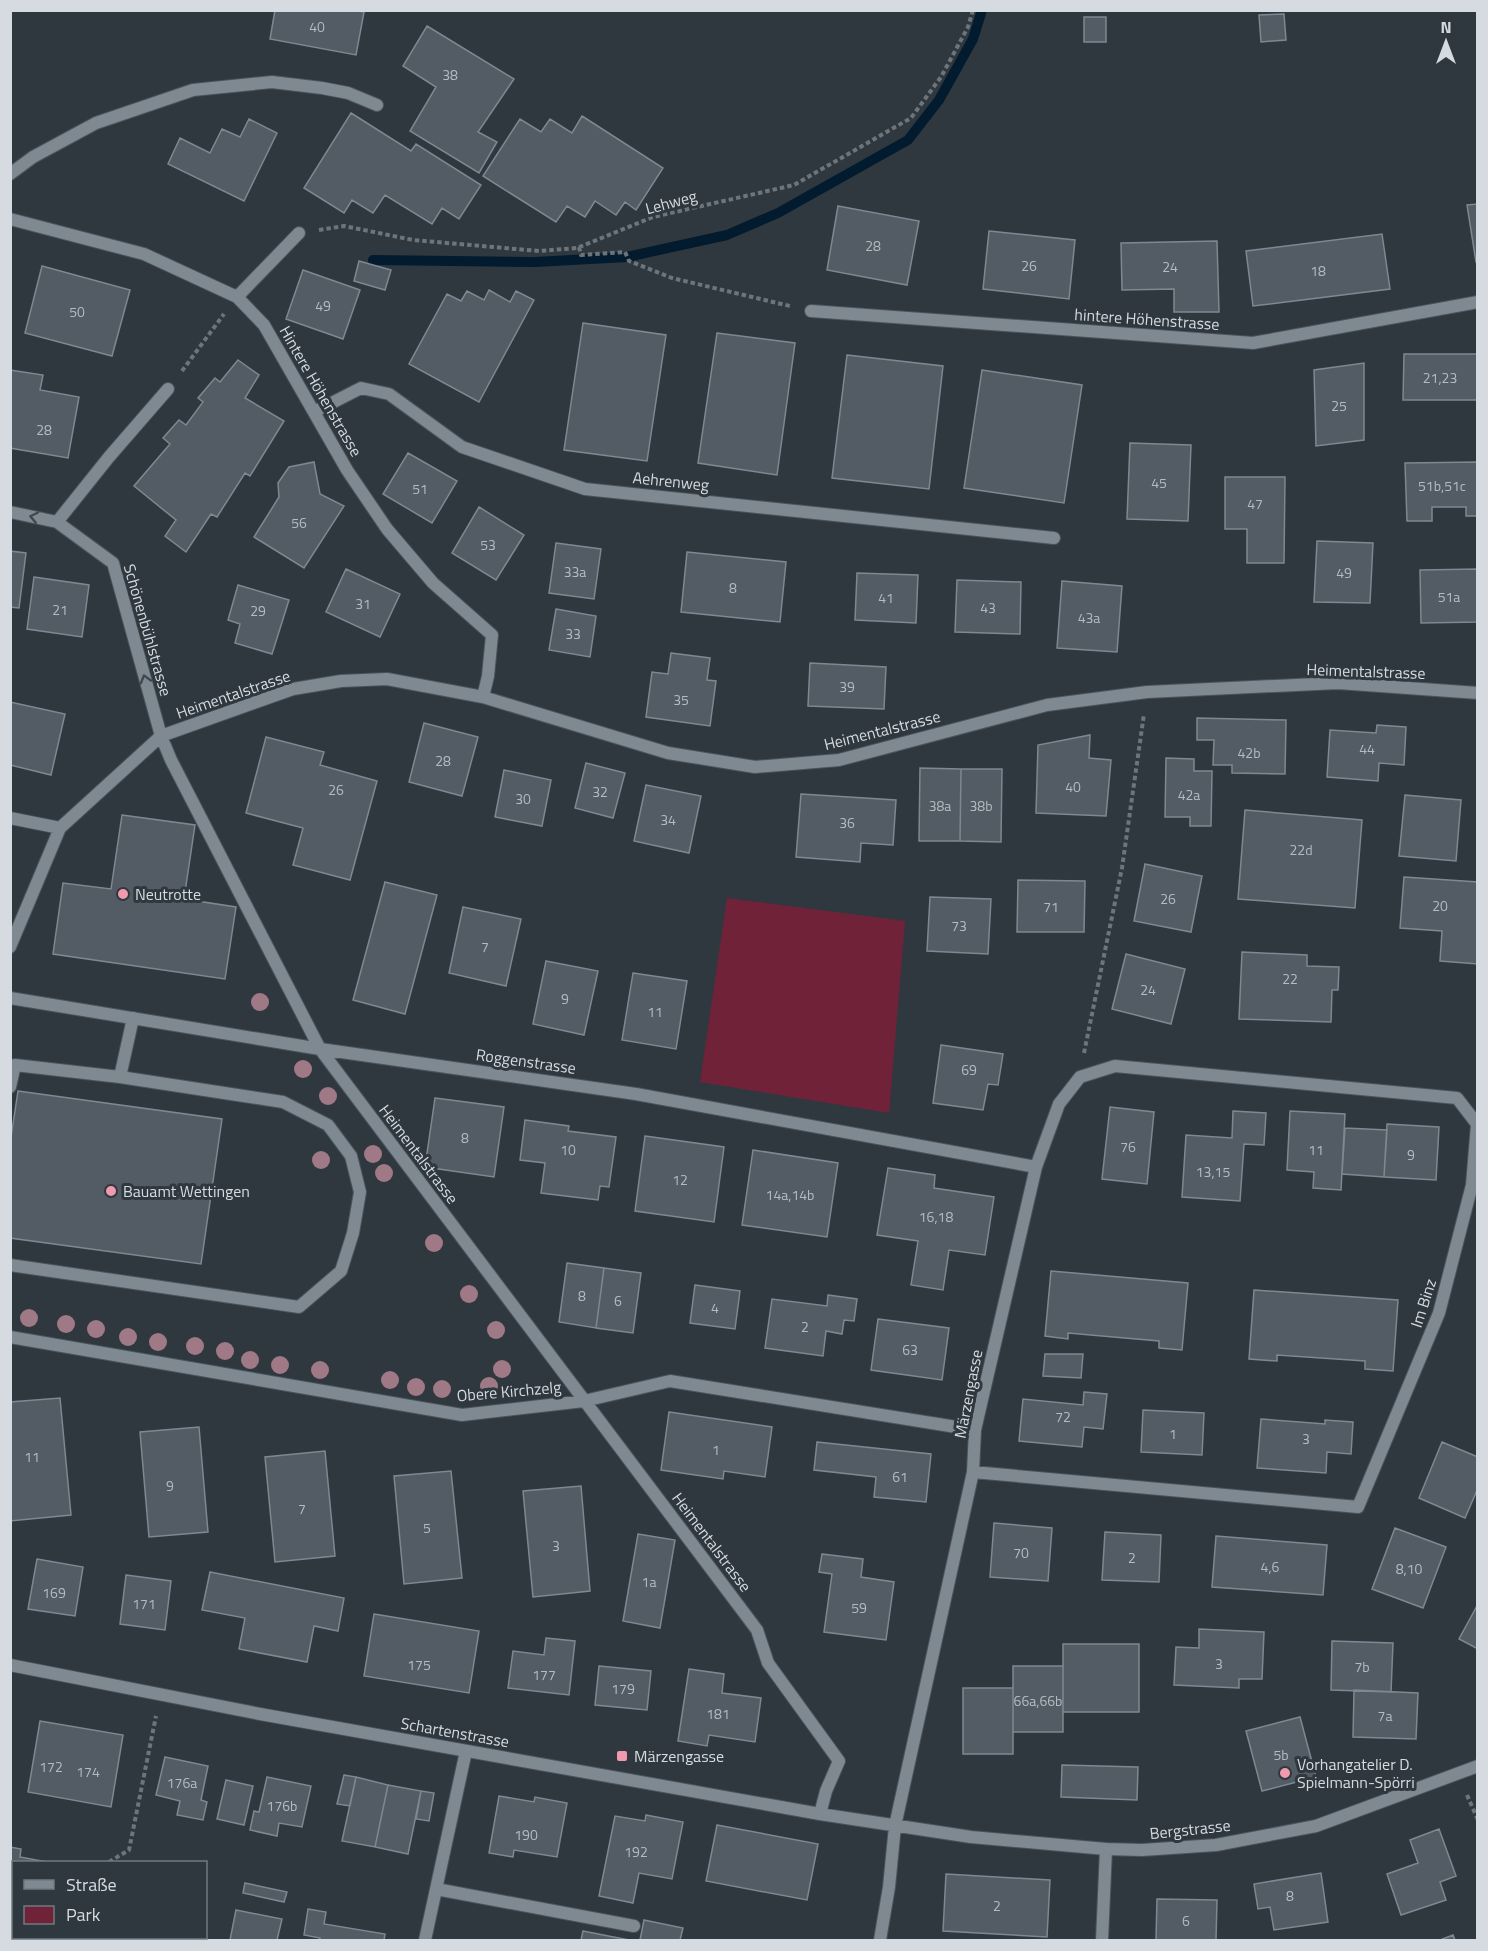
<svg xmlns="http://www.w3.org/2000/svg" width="1488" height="1951" viewBox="0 0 1488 1951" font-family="'Titillium Web',sans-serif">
	<rect width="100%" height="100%" fill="#2f383f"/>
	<path fill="#702239" d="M727,898L905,921L889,1113L700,1082Z"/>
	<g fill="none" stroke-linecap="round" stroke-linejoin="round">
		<path stroke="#031b2e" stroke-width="10" d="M373,260L535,262L627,257L727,235L778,213L908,140L939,100L973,39L982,10"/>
	</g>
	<path fill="#535c65" stroke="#7e8891" stroke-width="1.5" d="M275,10H353L364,12L356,55L270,39Z
		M1284,14L1286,40L1261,42L1259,15Z
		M1084,17H1106V42H1084Z
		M427,26L514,79L478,132L497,142L479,173L410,131L436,87L403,66Z
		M351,113L411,151L416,144L481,185L459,219L442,208L432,224L385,195L373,213L352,200L344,213L304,188Z
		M582,116L663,168L636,210L625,202L616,215L595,201L585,217L567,206L556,222L483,176L520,119L541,132L550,119L572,133Z
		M249,119L277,133L244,201L168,164L180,138L210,153L222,129L240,137Z
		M1478,204V262H1476L1467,205Z
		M838,206L919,221L907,285L827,270Z
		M989,231L1075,240L1069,299L983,289Z
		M1382,234L1390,289L1253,306L1246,251Z
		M1217,241L1219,312H1174V289L1122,290L1121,243Z
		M359,261L391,270L385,290L354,281Z
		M42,266L130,290L112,356L25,333Z
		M303,270L360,290L343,339L286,319Z
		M489,290L510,302L516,291L534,300L479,402L409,364L447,294L461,301L467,291L484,300Z
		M583,323L666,335L647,461L564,450Z
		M717,333L795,343L777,475L698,463Z
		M1404,354H1478V400H1403Z
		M847,355L943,366L929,489L832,478Z
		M238,360L259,375L245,398L284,421L250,476L245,473L217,517L211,514L186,552L165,536L176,520L134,486L170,444L163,438L179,420L186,425L203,402L198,398L215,378L220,382Z
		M1364,363V440L1316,446L1314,370Z
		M10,370L43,375L40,390L79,397L68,458L10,448Z
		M982,370L1082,385L1064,503L964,488Z
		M1130,443L1191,445L1188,521L1127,519Z
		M408,453L457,481L432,523L383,494Z
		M314,462L320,494L344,506L304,568L254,537L279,497L278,483L289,467Z
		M1478,462V516H1466V507H1432V521H1407L1405,463Z
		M1225,477H1285L1284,563H1247V529H1225Z
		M479,507L524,535L496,580L452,553Z
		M1317,541L1373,543L1370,603L1314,602Z
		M556,543L601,549L594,599L549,593Z
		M10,551L26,553L19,608L10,607Z
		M687,552L786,562L780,622L681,612Z
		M346,569L400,594L380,637L326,612Z
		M1478,569V622L1421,623L1420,570Z
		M857,573L918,575L916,623L855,620Z
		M34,577L89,585L82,637L27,629Z
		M957,580L1021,582L1020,634L955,632Z
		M1062,581L1122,586L1117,652L1057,648Z
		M238,585L289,600L272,654L235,643L240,624L228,620Z
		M556,609L596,616L590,657L549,650Z
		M671,653L710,658L707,680L716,681L710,726L646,717L652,672L668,674Z
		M810,663L886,667L884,709L808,706Z
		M10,702L65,714L51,775L10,765Z
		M1197,718L1286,720L1285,774L1232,773V765H1213L1214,740H1197Z
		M424,723L478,737L462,796L409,782Z
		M1377,725L1406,727L1404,765L1379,763L1378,781L1327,777L1330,730L1376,733Z
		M1090,735L1089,758L1111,760L1106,816L1036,813L1038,745Z
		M266,737L324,752L320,765L377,781L350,880L293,865L303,828L246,813Z
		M1166,758L1194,759V771H1212L1211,826H1190V817H1165Z
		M586,763L625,773L613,818L575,808Z
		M920,768L961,769L960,841H919Z
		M961,769H1002L1001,842L960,841Z
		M504,770L551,780L542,826L495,817Z
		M646,785L701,796L689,853L634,841Z
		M801,794L896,800L893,845L861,843L860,862L796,857Z
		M1405,795L1461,800L1456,861L1399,856Z
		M1245,810L1362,820L1355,908L1238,899Z
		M122,815L195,825L184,899L236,907L225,979L53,954L63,883L111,889Z
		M1145,864L1202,876L1191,932L1134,921Z
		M1404,877L1478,882V964L1440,961L1442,931L1400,928Z
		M1018,880L1085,881L1084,932H1017Z
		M385,882L437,895L405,1014L353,1000Z
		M930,897L991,899L988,954L927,951Z
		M463,907L521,919L506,986L449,973Z
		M1242,952L1307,955V966L1339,967L1338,990H1332L1331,1022L1239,1019Z
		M1126,954L1185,969L1171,1024L1112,1009Z
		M546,961L598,971L584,1035L533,1024Z
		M633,973L687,981L676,1049L622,1040Z
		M941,1045L1003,1054L998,1085L988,1084L983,1110L933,1103Z
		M18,1091L222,1119L201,1264L10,1238V1144Z
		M435,1098L504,1107L494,1177L425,1167Z
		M1110,1107L1154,1112L1147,1184L1102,1179Z
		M1233,1111L1266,1113L1264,1145L1244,1144L1240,1201L1182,1197L1186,1135L1232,1138Z
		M1290,1111L1345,1114L1341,1190L1313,1188L1314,1172L1287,1170Z
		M525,1120L569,1126L568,1131L616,1137L609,1187L600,1186L598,1200L541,1193L545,1163L520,1160Z
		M1387,1124L1439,1127L1436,1180L1384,1177Z
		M1345,1128L1387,1130L1384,1177L1342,1174Z
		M645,1136L724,1147L714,1222L635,1211Z
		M753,1150L838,1163L827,1237L742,1225Z
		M888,1168L935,1175L934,1188L994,1197L985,1255L949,1250L943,1290L911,1285L918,1241L877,1235Z
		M567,1263L604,1268L596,1328L559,1322Z
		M604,1268L641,1273L633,1333L596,1328Z
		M1051,1271L1188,1283L1182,1350L1159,1348V1341L1068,1333V1339L1045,1336Z
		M695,1285L740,1291L735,1329L690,1323Z
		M1254,1290L1398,1300L1393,1371L1365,1369V1361L1277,1355V1361L1249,1359Z
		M828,1295L857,1299L854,1321L844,1320L842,1334L826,1331L823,1356L765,1348L772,1299L827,1306Z
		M878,1319L949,1328L942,1380L871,1370Z
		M1045,1354H1083L1081,1378L1043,1376Z
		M1084,1392L1107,1394L1103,1429L1084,1427L1082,1447L1019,1441L1023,1399L1083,1405Z
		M60,1398L71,1515L10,1521V1402Z
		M1143,1410L1204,1413L1202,1455L1141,1452Z
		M669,1412L772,1427L765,1477L724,1471L723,1479L661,1470Z
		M1261,1419L1325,1424V1420L1353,1422L1351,1454L1327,1452L1326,1473L1257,1468Z
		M199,1427L208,1532L149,1537L140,1432Z
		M817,1442L931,1454L926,1502L874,1497L876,1477L814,1470Z
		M1442,1442L1478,1457V1488L1465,1518L1419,1498Z
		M325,1451L335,1556L275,1562L265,1457Z
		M451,1471L462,1578L404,1584L394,1476Z
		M581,1486L590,1591L533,1597L523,1491Z
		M994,1523L1052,1528L1048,1581L990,1577Z
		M1395,1528L1446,1547L1423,1608L1372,1589Z
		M1105,1532L1161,1535L1159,1582L1102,1580Z
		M638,1534L675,1540L660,1628L623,1621Z
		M1216,1536L1327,1545L1323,1595L1212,1587Z
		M822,1554L863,1559L861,1577L894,1582L886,1640L824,1632L832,1574L819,1572Z
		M37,1559L83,1567L75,1616L28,1609Z
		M210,1572L344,1598L338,1631L314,1626L307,1662L239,1649L245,1618L202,1610Z
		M126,1575L171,1581L165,1630L120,1624Z
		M1478,1604V1649L1459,1639Z
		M374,1614L479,1631L469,1693L364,1676Z
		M1199,1629L1264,1632L1262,1679H1239V1688L1174,1685L1176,1647L1199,1648Z
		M546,1638L575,1641L569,1695L508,1688L513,1651L544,1655Z
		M1332,1641L1393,1643L1391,1692L1331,1690Z
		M1063,1644H1139V1712H1063Z
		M599,1666L651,1671L647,1710L595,1705Z
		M1013,1666H1063V1732H1013Z
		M689,1669L724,1674L722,1693L761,1698L755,1742L709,1735L707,1746L678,1741Z
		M963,1688H1013V1754H963Z
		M1354,1690L1418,1693L1416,1739L1353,1737Z
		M1300,1717L1316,1777L1262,1791L1246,1731Z
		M40,1721L123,1735L111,1807L28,1792Z
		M165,1757L208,1766L201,1800L207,1802L203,1820L177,1815L180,1801L156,1795Z
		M1062,1765L1138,1767L1137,1800L1061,1797Z
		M344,1775L356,1777L350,1806L337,1804Z
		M267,1777L311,1786L302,1827L279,1823L277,1836L250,1830L254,1811L259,1812Z
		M356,1777L388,1785L375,1847L342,1841Z
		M226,1780L253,1786L244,1825L217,1819Z
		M388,1785L421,1791L408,1854L375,1847Z
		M421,1791L434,1793L429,1821L416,1819Z
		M499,1796L534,1802L535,1797L567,1803L557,1857L514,1850L513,1857L489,1853Z
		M646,1815L683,1822L672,1879L639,1873L633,1903L599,1896L615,1816L645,1821Z
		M717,1825L818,1844L807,1900L706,1881Z
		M1439,1829L1456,1876L1440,1882L1446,1900L1401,1915L1387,1874L1418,1863L1410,1840Z
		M10,1847L21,1849L20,1857L47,1862H14V1921L10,1920Z
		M1321,1873L1328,1922L1274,1930L1270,1907L1258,1909L1254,1884Z
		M946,1874L1050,1880L1047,1937L943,1931Z
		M245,1883L287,1892L284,1902L243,1893Z
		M1157,1899L1217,1900L1216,1940H1156Z
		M308,1909L326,1912L324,1924L385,1934L384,1940H319L320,1938L304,1935Z
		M236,1910L282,1919L277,1940H230Z
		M644,1920L683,1928L680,1940H640Z
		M583,1931L629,1940H581Z
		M1453,1935L1455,1940H1440Z
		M111,1938H163L162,1940H110Z"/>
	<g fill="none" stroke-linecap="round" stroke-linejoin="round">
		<g stroke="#4c545a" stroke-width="14">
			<path id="lane" d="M10,1087L15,1065L120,1077
				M10,1265L299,1307L341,1271L353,1233L360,1192L351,1156L328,1125L283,1102L120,1077L133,1018
				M436,1889L634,1926
				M425,1940L466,1751
				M1102,1940L1106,1849"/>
		</g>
		<g stroke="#4c545a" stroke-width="14">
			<path id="street" d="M10,174L33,157L96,123L193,90L272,82L322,88L348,93L377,105
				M10,219L144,254L237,297L264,325L347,470L387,529L433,583L492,635L488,676L483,697
				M237,297L299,233
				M811,311L1253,343L1478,302
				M314,412L361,388L389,394L462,447L585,489L1054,538
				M10,512L57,522L113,563L161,736L60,828L10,947
				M57,522L109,457L168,389
				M10,818L60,828
				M10,998L320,1049L636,1094L1036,1167
				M10,1337L462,1415L584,1401L670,1381L975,1430
				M10,1665L260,1714L820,1814L971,1837L1106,1849L1142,1850L1216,1845L1316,1826L1478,1766
				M820,1814L826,1791L839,1761L768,1663L757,1630L320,1049L171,760L161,736L293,689L341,681L387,679L483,697L668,753L755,767L839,760L1047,705L1147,692L1338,683L1478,693
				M880,1940L889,1887L895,1826L973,1472L975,1430L1036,1167L1059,1104L1080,1077L1115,1066L1457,1098L1477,1124L1472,1185L1439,1313L1358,1507L973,1472"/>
		</g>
		<path stroke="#6d757b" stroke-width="4" stroke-dasharray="4.5 3" stroke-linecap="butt" d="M319,230L344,226L413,240L539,251L577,248L653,217L794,185L911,118L941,77L968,27L973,10
			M579,247L581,255L625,252L629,261L672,278L790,306
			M182,371L224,314
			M1084,1053L1122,868L1144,714
			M1467,1795L1478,1820
			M109,1862L129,1850L156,1716
			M58,1940L59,1938
			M69,1940L70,1938"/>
		<use href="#lane" stroke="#7f8992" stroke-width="12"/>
		<use href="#street" stroke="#7f8992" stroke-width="12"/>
	</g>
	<g fill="#9f7985">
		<circle cx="260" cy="1002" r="9"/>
		<circle cx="303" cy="1069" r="9"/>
		<circle cx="328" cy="1096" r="9"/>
		<circle cx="373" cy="1154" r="9"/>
		<circle cx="321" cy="1160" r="9"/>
		<circle cx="384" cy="1173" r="9"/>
		<circle cx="434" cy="1243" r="9"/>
		<circle cx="469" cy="1294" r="9"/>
		<circle cx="29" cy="1318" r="9"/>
		<circle cx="66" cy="1324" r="9"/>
		<circle cx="96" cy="1329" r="9"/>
		<circle cx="496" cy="1330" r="9"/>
		<circle cx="128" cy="1337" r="9"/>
		<circle cx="158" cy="1342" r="9"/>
		<circle cx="195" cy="1346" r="9"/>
		<circle cx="225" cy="1351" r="9"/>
		<circle cx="250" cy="1360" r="9"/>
		<circle cx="280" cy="1365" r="9"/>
		<circle cx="502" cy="1369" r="9"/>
		<circle cx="320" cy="1370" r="9"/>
		<circle cx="390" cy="1380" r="9"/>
		<circle cx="489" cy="1386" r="9"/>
		<circle cx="416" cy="1387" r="9"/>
		<circle cx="442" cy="1389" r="9"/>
	</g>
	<defs><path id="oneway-chevron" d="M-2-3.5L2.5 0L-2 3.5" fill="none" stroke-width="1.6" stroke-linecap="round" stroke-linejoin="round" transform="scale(1.5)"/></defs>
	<g stroke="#3f4850">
		<use href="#oneway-chevron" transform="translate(34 517) rotate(-168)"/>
		<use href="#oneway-chevron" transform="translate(145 679) rotate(-106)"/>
	</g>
	<g fill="#f29aad" stroke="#2f383f" stroke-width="2">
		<circle cx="123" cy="894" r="6"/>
		<circle cx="111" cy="1191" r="6"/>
		<rect x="616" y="1750" width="12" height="12" rx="3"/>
		<circle cx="1285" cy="1773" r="6"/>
	</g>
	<g text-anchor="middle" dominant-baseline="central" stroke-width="6" stroke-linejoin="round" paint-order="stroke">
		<g font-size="14" fill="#b4bbc1">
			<text x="317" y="26">40</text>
			<text x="450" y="74">38</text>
			<text x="873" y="245">28</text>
			<text x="1029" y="265">26</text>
			<text x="1170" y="266">24</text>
			<text x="1318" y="270">18</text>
			<text x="323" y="305">49</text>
			<text x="77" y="311">50</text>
			<text x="1440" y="377">21,23</text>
			<text x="1339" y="405">25</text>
			<text x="44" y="429">28</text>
			<text x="1159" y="482">45</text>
			<text x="1442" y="485">51b,51c</text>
			<text x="420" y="488">51</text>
			<text x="1255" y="503">47</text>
			<text x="299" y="522">56</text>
			<text x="488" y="544">53</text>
			<text x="575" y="571">33a</text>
			<text x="1344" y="572">49</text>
			<text x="733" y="587">8</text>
			<text x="1449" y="596">51a</text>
			<text x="886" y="597">41</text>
			<text x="363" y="603">31</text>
			<text x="988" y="607">43</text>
			<text x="60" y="609">21</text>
			<text x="258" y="610">29</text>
			<text x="1089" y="617">43a</text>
			<text x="573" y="633">33</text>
			<text x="847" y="686">39</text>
			<text x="681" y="699">35</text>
			<text x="1367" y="748">44</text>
			<text x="1249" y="752">42b</text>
			<text x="443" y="760">28</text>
			<text x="1073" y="786">40</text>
			<text x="336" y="789">26</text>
			<text x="600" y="791">32</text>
			<text x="1189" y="794">42a</text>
			<text x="523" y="798">30</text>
			<text x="940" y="805">38a</text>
			<text x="981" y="805">38b</text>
			<text x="668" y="819">34</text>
			<text x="847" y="822">36</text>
			<text x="1301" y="849">22d</text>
			<text x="1168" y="898">26</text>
			<text x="1440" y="905">20</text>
			<text x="1051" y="906">71</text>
			<text x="959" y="925">73</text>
			<text x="485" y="946">7</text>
			<text x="1290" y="978">22</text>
			<text x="1148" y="989">24</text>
			<text x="565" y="998">9</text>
			<text x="655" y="1011">11</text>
			<text x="969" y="1069">69</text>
			<text x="465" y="1137">8</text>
			<text x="1128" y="1146">76</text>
			<text x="568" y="1149">10</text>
			<text x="1316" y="1149">11</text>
			<text x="1411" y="1154">9</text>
			<text x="1213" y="1171">13,15</text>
			<text x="680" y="1179">12</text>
			<text x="790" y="1194">14a,14b</text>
			<text x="936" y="1216">16,18</text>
			<text x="582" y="1295">8</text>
			<text x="618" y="1300">6</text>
			<text x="715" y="1307">4</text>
			<text x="805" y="1326">2</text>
			<text x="910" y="1349">63</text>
			<text x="1063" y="1416">72</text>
			<text x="1173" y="1433">1</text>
			<text x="1306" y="1438">3</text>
			<text x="716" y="1449">1</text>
			<text x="32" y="1456">11</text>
			<text x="900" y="1476">61</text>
			<text x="170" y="1485">9</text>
			<text x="302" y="1508">7</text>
			<text x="427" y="1527">5</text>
			<text x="556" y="1545">3</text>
			<text x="1021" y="1552">70</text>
			<text x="1132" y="1557">2</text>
			<text x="1270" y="1566">4,6</text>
			<text x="1409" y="1568">8,10</text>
			<text x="649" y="1581">1a</text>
			<text x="54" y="1592">169</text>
			<text x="144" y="1603">171</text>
			<text x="859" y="1607">59</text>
			<text x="1219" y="1663">3</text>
			<text x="419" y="1664">175</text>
			<text x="1362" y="1666">7b</text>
			<text x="544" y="1674">177</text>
			<text x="623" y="1688">179</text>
			<text x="1038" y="1700">66a,66b</text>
			<text x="718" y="1713">181</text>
			<text x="1385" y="1715">7a</text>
			<text x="1281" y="1754">5b</text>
			<text x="51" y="1766">172</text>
			<text x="88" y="1771">174</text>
			<text x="182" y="1782">176a</text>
			<text x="282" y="1805">176b</text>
			<text x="526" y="1834">190</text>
			<text x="636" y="1851">192</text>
			<text x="1290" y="1895">8</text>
			<text x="997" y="1905">2</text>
			<text x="1186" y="1920">6</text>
		</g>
		<g font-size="16" fill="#d5dbe0" stroke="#2f383f">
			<text transform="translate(671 202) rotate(-15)">Lehweg</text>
			<text transform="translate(1147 319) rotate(4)">hintere Höhenstrasse</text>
			<text transform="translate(321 391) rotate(60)">Hintere Höhenstrasse</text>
			<text transform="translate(671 481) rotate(6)">Aehrenweg</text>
			<text transform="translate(148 630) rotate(74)">Schönenbühlstrasse</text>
			<text transform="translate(1366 671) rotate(2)">Heimentalstrasse</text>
			<text transform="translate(233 694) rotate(-19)">Heimentalstrasse</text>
			<text transform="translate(882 730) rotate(-14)">Heimentalstrasse</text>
			<text transform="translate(526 1061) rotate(8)">Roggenstrasse</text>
			<text transform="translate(419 1154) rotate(53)">Heimentalstrasse</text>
			<text transform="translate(1423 1303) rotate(-72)">Im Binz</text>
			<text transform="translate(509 1391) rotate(-5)">Obere Kirchzelg</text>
			<text transform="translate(968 1394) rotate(-79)">Märzengasse</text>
			<text transform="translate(712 1542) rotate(53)">Heimentalstrasse</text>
			<text transform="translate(455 1732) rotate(10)">Schartenstrasse</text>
			<text transform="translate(1190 1829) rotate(-6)">Bergstrasse</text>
		</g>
		<g font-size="16" fill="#d5dbe0" stroke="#2f383f" text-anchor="start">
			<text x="135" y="894">Neutrotte</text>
			<text x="123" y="1191">Bauamt Wettingen</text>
			<text x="634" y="1756">Märzengasse</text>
			<text x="1297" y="1764">Vorhangatelier D.<tspan x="1297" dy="18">Spielmann-Spörri</tspan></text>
		</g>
	</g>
	<rect width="1488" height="1951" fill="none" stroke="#d5dbe0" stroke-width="24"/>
	<rect x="12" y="1861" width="195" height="78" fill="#2f383f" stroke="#71797f" stroke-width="1.5"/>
	<rect x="24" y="1880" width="30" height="9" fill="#7f8992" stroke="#71797f" stroke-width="1.5"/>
	<text x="66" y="1891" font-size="18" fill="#d5dbe0">Straße</text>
	<rect x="24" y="1906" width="30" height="18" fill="#702239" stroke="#71797f" stroke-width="1.5"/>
	<text x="66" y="1921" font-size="18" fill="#d5dbe0">Park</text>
	<g transform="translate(1446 42)" stroke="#2f383f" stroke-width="4.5" paint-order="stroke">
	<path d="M0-4.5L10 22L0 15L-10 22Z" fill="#d5dbe0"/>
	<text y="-9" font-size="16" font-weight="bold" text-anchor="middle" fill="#d5dbe0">N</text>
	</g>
</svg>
